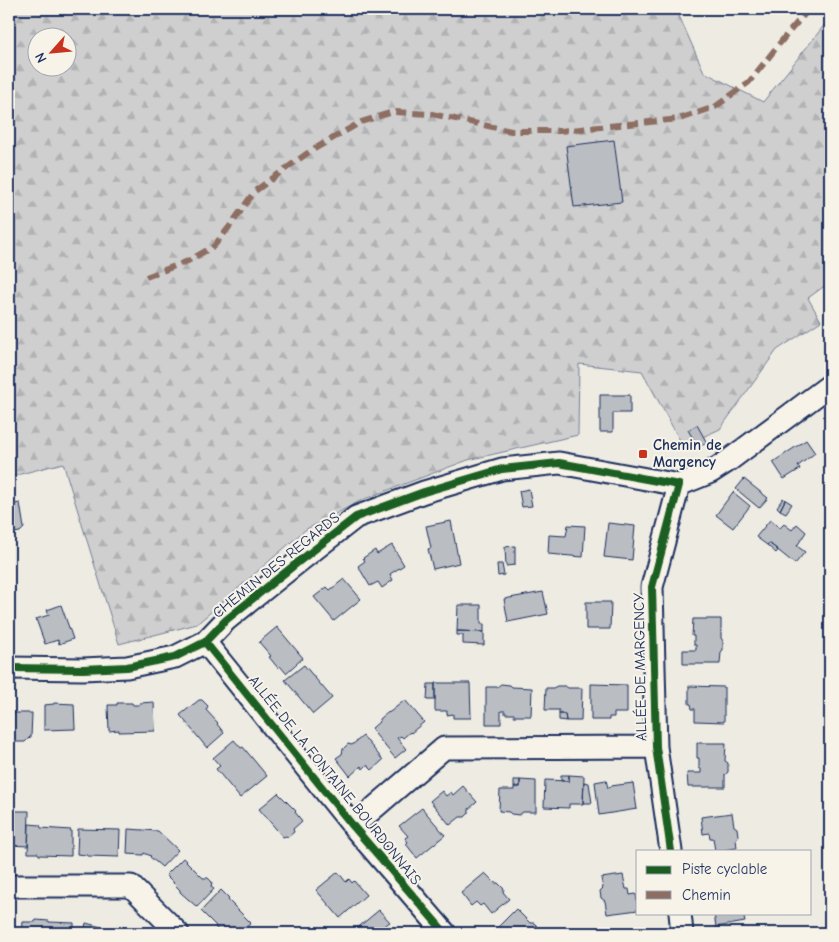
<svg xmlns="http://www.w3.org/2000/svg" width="839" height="942" viewBox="0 0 839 942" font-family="'Comic Neue',sans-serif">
	<defs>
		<pattern id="forest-firs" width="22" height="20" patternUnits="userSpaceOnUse" patternTransform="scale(1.25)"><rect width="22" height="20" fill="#cfcfcf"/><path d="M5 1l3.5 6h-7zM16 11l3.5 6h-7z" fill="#b1b2b4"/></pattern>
	</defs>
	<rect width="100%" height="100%" fill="#eeebe2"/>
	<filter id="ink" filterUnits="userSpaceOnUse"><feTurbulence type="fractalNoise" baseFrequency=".02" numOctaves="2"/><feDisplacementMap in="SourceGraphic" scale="10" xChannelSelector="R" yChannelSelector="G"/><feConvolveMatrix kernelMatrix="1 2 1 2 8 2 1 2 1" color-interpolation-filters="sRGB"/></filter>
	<g filter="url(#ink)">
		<path fill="url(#forest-firs)" stroke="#757f96" fill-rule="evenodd" d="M9,9H676L704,72L763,102L830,18V282L808,298L821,321L777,350L720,429L683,446L642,371L579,364L578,435L468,460L362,500L305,530L197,624L119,644L63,463L9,477ZM38,38H68V68H38Z"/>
		<path fill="#babdc2" stroke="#1b2f5e" d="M614,140L622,202L574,207L566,146Z
			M600,395H630V413H613V432H600Z
			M697,425L707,443L698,447L688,430Z
			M806,440L815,453L798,466L800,469L784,479L773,462Z
			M744,479L768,498L759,508L736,489Z
			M529,489L532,506L522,507L519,491Z
			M733,492L750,506L733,528L716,515Z
			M783,498L785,500L780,510L777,507Z
			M784,499L792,504L786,513L780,510L785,500Z
			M20,503L24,528L20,532L13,533L10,531H9V505Z
			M770,520L780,528L784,524L792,530L797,524L806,532L797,546L805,552L795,564L769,543L767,545L756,537Z
			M451,521L459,563L433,569L428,549L431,548L426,526Z
			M608,523L635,526L632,560L604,557Z
			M568,525L585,526L583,557L548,554L549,535L566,536Z
			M769,543L778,550L776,553L767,545Z
			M392,545L404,565L390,574L393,580L382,588L378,582L370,586L358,566L365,561L363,558L375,550L377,554Z
			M515,546V565L506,566L505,547Z
			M497,564H502L504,575L498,576Z
			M344,579L361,599L334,621L314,597L327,587L330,590Z
			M543,592L548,614L508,622L504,599Z
			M586,602H611L610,629H586Z
			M61,605L73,639L59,644L58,640L45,644L36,619L49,615L47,610Z
			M458,605H481V624H484V632L457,631Z
			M693,619H721V638L723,641V650L721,652L720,664H683V650H696V645H694V636H692Z
			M277,627L303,658L286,673L280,666L278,668L269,657L271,656L259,642Z
			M457,631L484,632V645L463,644V635H457Z
			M304,665L332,698L313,714L285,680Z
			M435,683H470L471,718H453V714L447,715V711H435Z
			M428,684H435V700H427Z
			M501,684L510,685L512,687L532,688L531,716H514V714H505V711H501V724H486V687H497Z
			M591,684L627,685V713H614V717H609V720H591Z
			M557,686H565L568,688H582L581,721H566L565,714H559V710H545L546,688H553Z
			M689,686L724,687V722L695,721V709H692L691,704H689Z
			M9,698V713H32L31,737H30L25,742H16L11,737H9Z
			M199,700H202L208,706L206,710L218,723L217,724L224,733L207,748L180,715Z
			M405,700L424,722L411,733L410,732L403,738L401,736L397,738L406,749L395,758L371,729L380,721V719L387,713L390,712Z
			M154,702L155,731L119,732V730L109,731L108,705H117V703H132L133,705H139L140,703Z
			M54,703L74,704L75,729L44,730V705L54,704Z
			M559,714H565L566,721L559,720Z
			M363,736L383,760L372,770L367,765L363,769L361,766L350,776L336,758L342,754L343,749L348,744L352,745Z
			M234,740L241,748L243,747L267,776L240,798L216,769L220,766L213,758Z
			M697,743H726L725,761L728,763V772L725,775V787H688L687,773H701V769L699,768V758H697Z
			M561,775H569V781H561Z
			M569,775L584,776L583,804H569V808L544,807L545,780L569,781Z
			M514,780H520V787H514Z
			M520,780L536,781V812H523L519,815L511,814L509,812L499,811L500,790H514V787H520Z
			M606,780L608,788L611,787V786L633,783L637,809L599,815L595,782Z
			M584,782L589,783L592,803H583Z
			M463,786L477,802L469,809V813L465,817H460L450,825L430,801L442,791L446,796L451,792L453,795Z
			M278,793L296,811L295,812L302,821L293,829L294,832L288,837L286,836L283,837L259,809Z
			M422,808L445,835L417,858L406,844L408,842L405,838L408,836L399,826Z
			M15,811H29L28,846L9,845V813H15Z
			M732,813L734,826L737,828L738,836L736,839L737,848L715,851L713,838H710L709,833L703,834L701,817Z
			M29,824L40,825L41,828L71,830V856L39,855L38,853H28Z
			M78,829L120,830L119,857L87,856V855L77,854Z
			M128,829L158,831L178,850L162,867L150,857L151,856L144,853L143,855L127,854Z
			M183,858L203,878H208L212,882L211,887L214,889L197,907L180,892V890L173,883H174L166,875Z
			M338,872L346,882L349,879L352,883L354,881L366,895L340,918L316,890Z
			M485,873L495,883H498L504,889L503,892L509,899L491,914L483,904L480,906L476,902L471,906L461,893Z
			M623,875L626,889H629L630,895L636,894L638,910L607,914L605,901L601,898L600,891L603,888L601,878Z
			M221,890L229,898L228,900L251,923L240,933H221L215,927L216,926L201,911Z
			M516,909L530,923H534L539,928L541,933H499L495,930Z
			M379,910L390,922L384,926L388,930L385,932L386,933H358L355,930Z
			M714,913H743L745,922L716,927Z
			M36,920L49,921V922L74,923V933H22L23,922H35Z
			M86,923L101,927L100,930L110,932L112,930L118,932L120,933H84Z"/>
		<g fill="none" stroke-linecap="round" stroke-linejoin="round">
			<g stroke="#1b2f5e" stroke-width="25">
				<path id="minor" d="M679,485L711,472L728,461L830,385
					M205,642L353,826L445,933
					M9,668L83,669L127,667L175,657L205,642L226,620L297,563L356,517L424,492L502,469L559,463L679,485
					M353,826L444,748L656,747
					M671,851L656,747L652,587L679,485
					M9,886H131L178,933
					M680,913L682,933"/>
			</g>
			<use href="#minor" stroke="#f7f3e8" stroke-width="21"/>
			<path stroke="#8d6e63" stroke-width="6" stroke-dasharray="12 6" stroke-linecap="butt" d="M146,277L188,261L214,246L230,226L255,191L309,152L361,122L393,112L432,114L511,131H560L679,119L715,107L749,82L788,33L809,9"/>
			<g stroke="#f7f3e8" stroke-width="11">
				<path id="cycleway" d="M205,642L353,826L445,933
					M9,668L83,669L127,667L175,657L205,642L226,620L297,563L356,517L424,492L502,469L559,463L679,485L652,587L656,747L671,851"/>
			</g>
			<use href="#cycleway" stroke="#1b5e20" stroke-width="8"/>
		</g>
	</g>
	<rect fill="#c8321e" stroke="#f7f3e8" stroke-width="2" x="638" y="449" width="10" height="10" rx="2.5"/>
	<g text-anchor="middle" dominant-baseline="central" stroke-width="4" stroke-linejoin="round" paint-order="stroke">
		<g font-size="15" font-weight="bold" fill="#1b2f5e" stroke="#f7f3e8" text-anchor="start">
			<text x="653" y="445">Chemin de<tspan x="653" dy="17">Margency</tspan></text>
		</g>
		<g font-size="15" fill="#1b2f5e" stroke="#f7f3e8">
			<text transform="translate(276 565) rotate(-39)">CHEMIN DES REGARDS</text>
			<text transform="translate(640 667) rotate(-91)">ALLÉE DE MARGENCY</text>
			<text transform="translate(335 780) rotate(51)">ALLÉE DE LA FONTAINE BOURDONNAIS</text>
		</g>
	</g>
	<rect width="839" height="942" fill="none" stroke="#f7f3e8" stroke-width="30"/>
	<rect x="15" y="15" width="809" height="912" fill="none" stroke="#1b2f5e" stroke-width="2" filter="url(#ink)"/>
	<rect x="636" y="850" width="175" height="65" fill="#f7f3e8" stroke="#9fa5b1"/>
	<rect x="646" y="866" width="25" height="8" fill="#1b5e20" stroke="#9fa5b1"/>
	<text x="682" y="874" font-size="15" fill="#1b2f5e">Piste cyclable</text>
	<rect x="646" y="891" width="25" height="8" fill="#8d6e63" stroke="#9fa5b1"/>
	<text x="682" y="900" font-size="15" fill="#1b2f5e">Chemin</text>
	<g transform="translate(52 52) rotate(243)"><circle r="24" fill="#f7f3e8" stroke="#9fa5b1"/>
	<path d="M0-4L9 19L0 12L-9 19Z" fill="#c8321e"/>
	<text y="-8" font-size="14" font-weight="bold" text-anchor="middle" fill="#1b2f5e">N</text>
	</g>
</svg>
